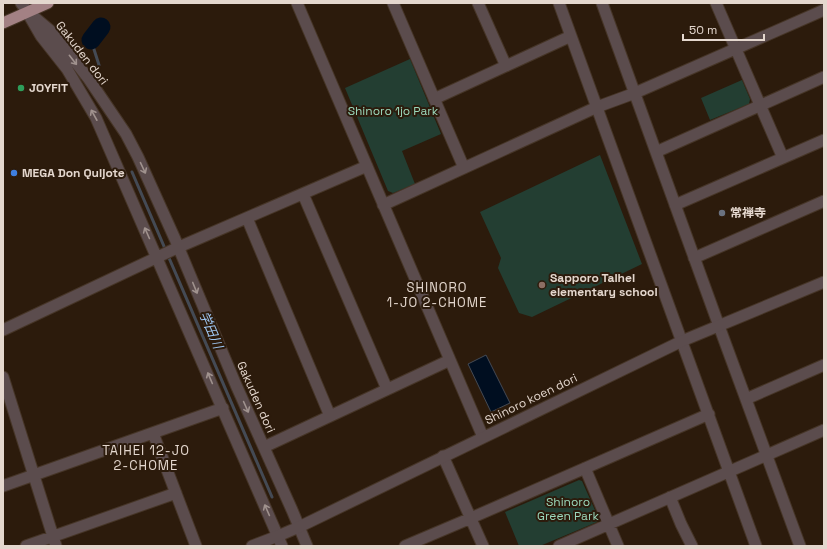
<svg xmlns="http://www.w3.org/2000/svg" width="827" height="549" viewBox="0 0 827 549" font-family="'Space Grotesk','Noto Sans JP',sans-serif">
	<rect width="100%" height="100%" fill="#2c1b0c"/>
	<path fill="#233e32" d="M410,59L441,134L402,151L415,184L393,193L388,191L345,88Z
		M742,80L750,99L749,104L710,120L701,98Z
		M600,155L642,264L532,317L519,313L498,268L501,258L480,212Z
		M579,480L582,481L598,517L597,522L540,546H519L505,512Z"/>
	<path fill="#000e20" stroke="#444a54" d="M486,355L510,403L491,412L468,364Z"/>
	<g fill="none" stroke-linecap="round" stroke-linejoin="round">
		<path stroke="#444a54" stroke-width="3" d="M91,40L99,65
			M132,172L272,497"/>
		<path stroke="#000e20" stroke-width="19" d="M91,40L101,27"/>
		<g stroke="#463527" stroke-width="13">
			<path id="minor" d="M297,3L483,437
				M393,3L464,168
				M478,3L506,66
				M559,3L756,546
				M602,3L719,326L800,546
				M716,3L783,158
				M27,11L52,32L88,78L126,134L138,157L175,239L236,385L292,510L307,546
				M30,17L41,36L67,69L96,118L282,546
				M434,99L571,36
				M656,152L824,77
				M303,194L387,389
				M383,205L597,107L635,93L824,10
				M675,205L824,140
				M247,218L330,416
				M694,258L824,201
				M3,330L179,247L367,166
				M3,377L56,546
				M746,399L824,365
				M153,433L196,546
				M264,447L450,360
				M443,456L483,546
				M585,468L618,546
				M3,486L223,408
				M670,497L681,524L692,546
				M26,546L176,493
				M405,546L471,518L709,414
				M559,546L824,430"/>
		</g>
		<g stroke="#463527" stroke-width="13">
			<path id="tertiary" d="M21,3L27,11
				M252,546L278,536L299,527L682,341L824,282"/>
		</g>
		<g stroke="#463527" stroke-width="13">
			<path id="trunk" d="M3,23L48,3"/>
		</g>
		<use href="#minor" stroke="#5b4c4d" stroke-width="11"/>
		<use href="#tertiary" stroke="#5b4c4d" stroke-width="11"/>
		<use href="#trunk" stroke="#a38184" stroke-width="11"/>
	</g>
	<defs><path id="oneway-shaft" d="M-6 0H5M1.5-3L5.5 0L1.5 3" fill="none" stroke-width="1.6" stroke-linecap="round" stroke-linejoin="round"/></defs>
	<g stroke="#a0928e">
		<use href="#oneway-shaft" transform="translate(73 60) rotate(52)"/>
		<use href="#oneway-shaft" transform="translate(94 115) rotate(-119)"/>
		<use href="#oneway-shaft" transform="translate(143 168) rotate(65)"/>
		<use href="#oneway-shaft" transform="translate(147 233) rotate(-114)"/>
		<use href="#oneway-shaft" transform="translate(195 288) rotate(68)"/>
		<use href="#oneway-shaft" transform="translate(210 378) rotate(-113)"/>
		<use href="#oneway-shaft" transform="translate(246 407) rotate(66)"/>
		<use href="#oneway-shaft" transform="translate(267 510) rotate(-114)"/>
	</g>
	<circle fill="#2e9e5b" stroke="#2c1b0c" stroke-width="1.5" cx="21" cy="88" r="4"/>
	<circle fill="#3f7fe0" stroke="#2c1b0c" stroke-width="1.5" cx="14" cy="173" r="4"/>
	<circle fill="#6b7280" stroke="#2c1b0c" stroke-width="1.5" cx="722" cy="213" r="4"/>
	<circle fill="#8d6e63" stroke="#2c1b0c" stroke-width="1.5" cx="542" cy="285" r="4"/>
	<g text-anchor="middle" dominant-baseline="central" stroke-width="4" stroke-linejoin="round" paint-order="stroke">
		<g font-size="12" fill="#e4d7ce" stroke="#2c1b0c">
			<text transform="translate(82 53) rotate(52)">Gakuden dori</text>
			<text transform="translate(256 397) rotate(66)">Gakuden dori</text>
			<text transform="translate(531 399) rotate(-26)">Shinoro koen dori</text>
		</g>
		<g font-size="12" font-weight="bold" fill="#e4d7ce" stroke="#2c1b0c" text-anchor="start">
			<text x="29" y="88">JOYFIT</text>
			<text x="22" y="173">MEGA Don Quijote</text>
			<text x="730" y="213">常禅寺</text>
			<text x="550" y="278">Sapporo Taihei<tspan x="550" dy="14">elementary school</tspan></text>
		</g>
		<g font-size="12" fill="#9bd9bc" stroke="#2c1b0c">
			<text x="393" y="111">Shinoro 1jo Park</text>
			<text x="568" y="502">Shinoro<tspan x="568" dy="14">Green Park</tspan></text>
		</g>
		<g font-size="13" letter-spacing="1" fill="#e4d7ce" stroke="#2c1b0c">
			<text x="437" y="287">SHINORO<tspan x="437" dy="15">1-JO 2-CHOME</tspan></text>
			<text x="146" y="450">TAIHEI 12-JO<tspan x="146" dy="15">2-CHOME</tspan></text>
		</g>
		<g font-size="13" font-style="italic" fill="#9dc5f0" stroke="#2c1b0c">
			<text transform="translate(211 330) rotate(67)">学田川</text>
		</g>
	</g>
	<rect width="827" height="549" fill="none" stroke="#e4d7ce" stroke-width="8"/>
	<path d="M683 34v6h81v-6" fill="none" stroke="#e4d7ce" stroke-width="2"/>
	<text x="689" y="34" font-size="12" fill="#e4d7ce" stroke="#2c1b0c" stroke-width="3" paint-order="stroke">50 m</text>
</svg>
